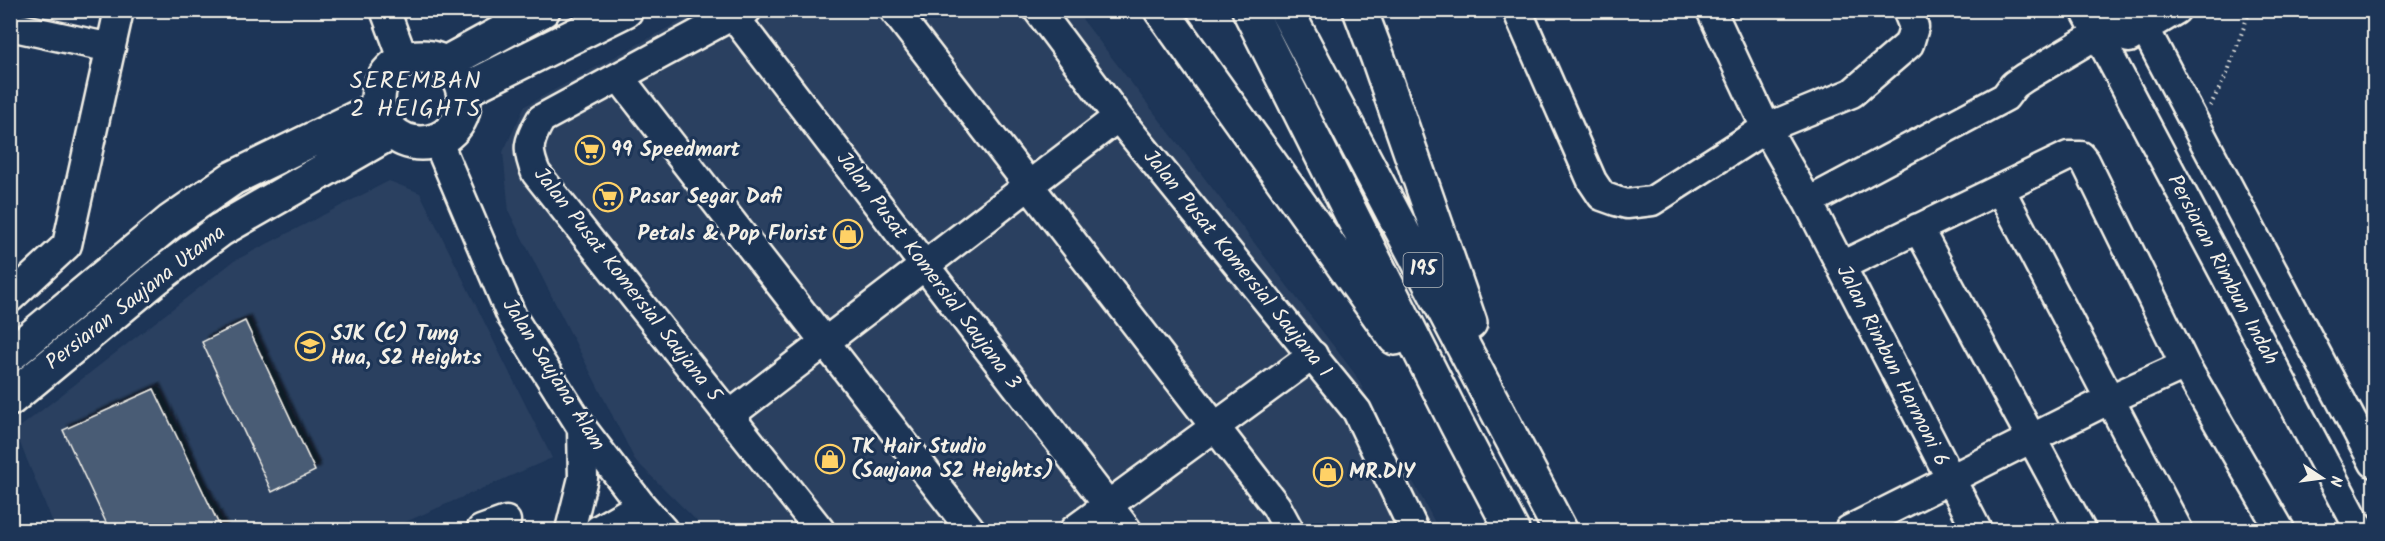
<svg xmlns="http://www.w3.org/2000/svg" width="2385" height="541" viewBox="0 0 2385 541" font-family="Kalam,sans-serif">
	<defs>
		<filter id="shadow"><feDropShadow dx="5.5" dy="-5.5" stdDeviation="1.5" flood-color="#0009"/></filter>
	</defs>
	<rect width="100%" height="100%" fill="#1d3557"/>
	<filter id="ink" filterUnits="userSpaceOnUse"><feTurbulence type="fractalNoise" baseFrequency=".0167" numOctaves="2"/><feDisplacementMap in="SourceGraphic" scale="12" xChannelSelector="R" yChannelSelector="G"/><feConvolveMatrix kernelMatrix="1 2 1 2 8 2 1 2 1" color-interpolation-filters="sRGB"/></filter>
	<g filter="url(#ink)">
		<path fill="#2a4060" d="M699,11H1076L1355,374L1439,530H706L635,460L509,212L503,152L525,106Z
			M389,181L420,193L552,458L387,530H56L15,431L234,261Z"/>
		<path fill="#485b74" stroke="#f4f1e8" stroke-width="1.5" filter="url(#shadow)" d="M245,321L315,471L272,492L202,342Z
			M154,389L222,531H110L63,430Z"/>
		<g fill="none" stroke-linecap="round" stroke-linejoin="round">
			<g stroke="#f4f1e8" stroke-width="33">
				<path id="minor" d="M385,10L404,61
					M729,10L1127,530
					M747,10L733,15L541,119C528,142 526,149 536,173L820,530
					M894,10L1276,506L1289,530
					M1038,10L1118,117L1357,411L1414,530
					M1517,10L1592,181L1602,196L1616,201L1627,204L1652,201L1766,128L1852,93L1909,44L1914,27L1907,10
					M1711,10L1766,128L1808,202L1977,530
					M2085,10L2360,530
					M2135,10L2374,463
					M10,26L111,48
					M2129,38L2176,10
					M619,77L971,530
					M437,140L512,317L582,428L641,505L663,530
					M2000,189L2178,530
					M1808,202L2005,97L2014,85L2024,78L2138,10
					M1918,228L2081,530
					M1841,266L2068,156H2081L2085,161L2185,365L2280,530
					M10,298L67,245L119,10
					M730,415L1118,117
					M481,530L506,521
					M570,530L583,478L582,428
					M598,530L641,505
					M1074,530L1313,355
					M1849,530L2110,399L2185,365"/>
			</g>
			<g stroke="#f4f1e8" stroke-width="38">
				<path id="major" d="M378 100a43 43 0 1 1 86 0a43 43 0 1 1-86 0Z
					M444,64L543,10
					M463,91L626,10
					M10,355L171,221L233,178L379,107
					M10,399L156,278L220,230L391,132"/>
			</g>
			<g stroke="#f4f1e8" stroke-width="38">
				<path id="highway" d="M1161,10L1395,338
					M1249,10L1457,425L1512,530
					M1286,10L1560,530
					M1360,10L1378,58L1470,323"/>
			</g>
			<path stroke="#f4f1e8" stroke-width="4" stroke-dasharray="1.5 4.5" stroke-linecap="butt" d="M2210,106L2227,74L2250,10"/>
			<use href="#minor" stroke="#1d3557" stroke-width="28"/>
			<use href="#major" stroke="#1d3557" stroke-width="33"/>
			<use href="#highway" stroke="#1d3557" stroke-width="33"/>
		</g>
	</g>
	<defs>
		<g id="supermarket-ring" transform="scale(1.5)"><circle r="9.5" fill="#1d3557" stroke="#ffd166" stroke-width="1.5"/><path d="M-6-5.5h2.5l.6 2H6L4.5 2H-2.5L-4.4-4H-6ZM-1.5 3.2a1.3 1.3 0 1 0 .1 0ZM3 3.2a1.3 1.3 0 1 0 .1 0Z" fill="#ffd166"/></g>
		<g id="shop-ring" transform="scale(1.5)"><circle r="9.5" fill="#1d3557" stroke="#ffd166" stroke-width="1.5"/><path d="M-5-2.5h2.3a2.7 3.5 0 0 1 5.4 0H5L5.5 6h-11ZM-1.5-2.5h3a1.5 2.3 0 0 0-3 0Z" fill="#ffd166"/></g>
		<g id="school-ring" transform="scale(1.5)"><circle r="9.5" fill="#1d3557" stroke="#ffd166" stroke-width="1.5"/><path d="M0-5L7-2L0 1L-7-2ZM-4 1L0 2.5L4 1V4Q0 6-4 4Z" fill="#ffd166"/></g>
	</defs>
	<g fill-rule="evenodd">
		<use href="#supermarket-ring" x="590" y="150"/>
		<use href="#supermarket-ring" x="608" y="197"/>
		<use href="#shop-ring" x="848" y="234"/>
		<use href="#school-ring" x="310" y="346"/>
		<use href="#shop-ring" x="830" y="459"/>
		<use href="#shop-ring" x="1328" y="472"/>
	</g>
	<g text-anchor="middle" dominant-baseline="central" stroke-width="6" stroke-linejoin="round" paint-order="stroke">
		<rect fill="#1d3557" stroke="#b4b9bc" stroke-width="1.5" x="1403.5" y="253" width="39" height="34" rx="4.5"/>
		<g font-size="20" font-weight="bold" fill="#f4f1e8">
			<text x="1423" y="270">195</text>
		</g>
		<g font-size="21" font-weight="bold" fill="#f4f1e8" stroke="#1d3557" text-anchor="start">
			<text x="611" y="150">99 Speedmart</text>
			<text x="629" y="197">Pasar Segar Dafi</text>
			<text x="827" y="234" text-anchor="end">Petals &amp; Pop Florist</text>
			<text x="331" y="334">SJK (C) Tung<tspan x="331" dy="24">Hua, S2 Heights</tspan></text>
			<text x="851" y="447">TK Hair Studio<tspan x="851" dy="24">(Saujana S2 Heights)</tspan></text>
			<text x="1349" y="472">MR.DIY</text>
		</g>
		<g font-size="21" fill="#f4f1e8" stroke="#1d3557">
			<text transform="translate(1237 264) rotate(51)">Jalan Pusat Komersial Saujana 1</text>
			<text transform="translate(2222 270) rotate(62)">Persiaran Rimbun Indah</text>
			<text transform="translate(928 271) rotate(53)">Jalan Pusat Komersial Saujana 3</text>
			<text transform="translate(627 285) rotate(52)">Jalan Pusat Komersial Saujana 5</text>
			<text transform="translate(136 298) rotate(-38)">Persiaran Saujana Utama</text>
			<text transform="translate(1892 366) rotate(63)">Jalan Rimbun Harmoni 6</text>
			<text transform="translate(553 375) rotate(58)">Jalan Saujana Alam</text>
		</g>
		<g font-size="24" letter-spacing="1.5" fill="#f4f1e8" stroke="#1d3557">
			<text x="416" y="81">SEREMBAN<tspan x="416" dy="28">2 HEIGHTS</tspan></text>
		</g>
	</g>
	<rect width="2385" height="541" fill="none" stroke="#1d3557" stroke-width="36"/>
	<rect x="18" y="18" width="2349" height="505" fill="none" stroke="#f4f1e8" stroke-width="2" filter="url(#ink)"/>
	<g transform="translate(2322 478) rotate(103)" stroke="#1d3557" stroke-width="4.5" paint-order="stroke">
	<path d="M0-4.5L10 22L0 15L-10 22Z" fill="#f4f1e8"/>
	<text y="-9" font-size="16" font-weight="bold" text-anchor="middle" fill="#f4f1e8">N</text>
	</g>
</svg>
